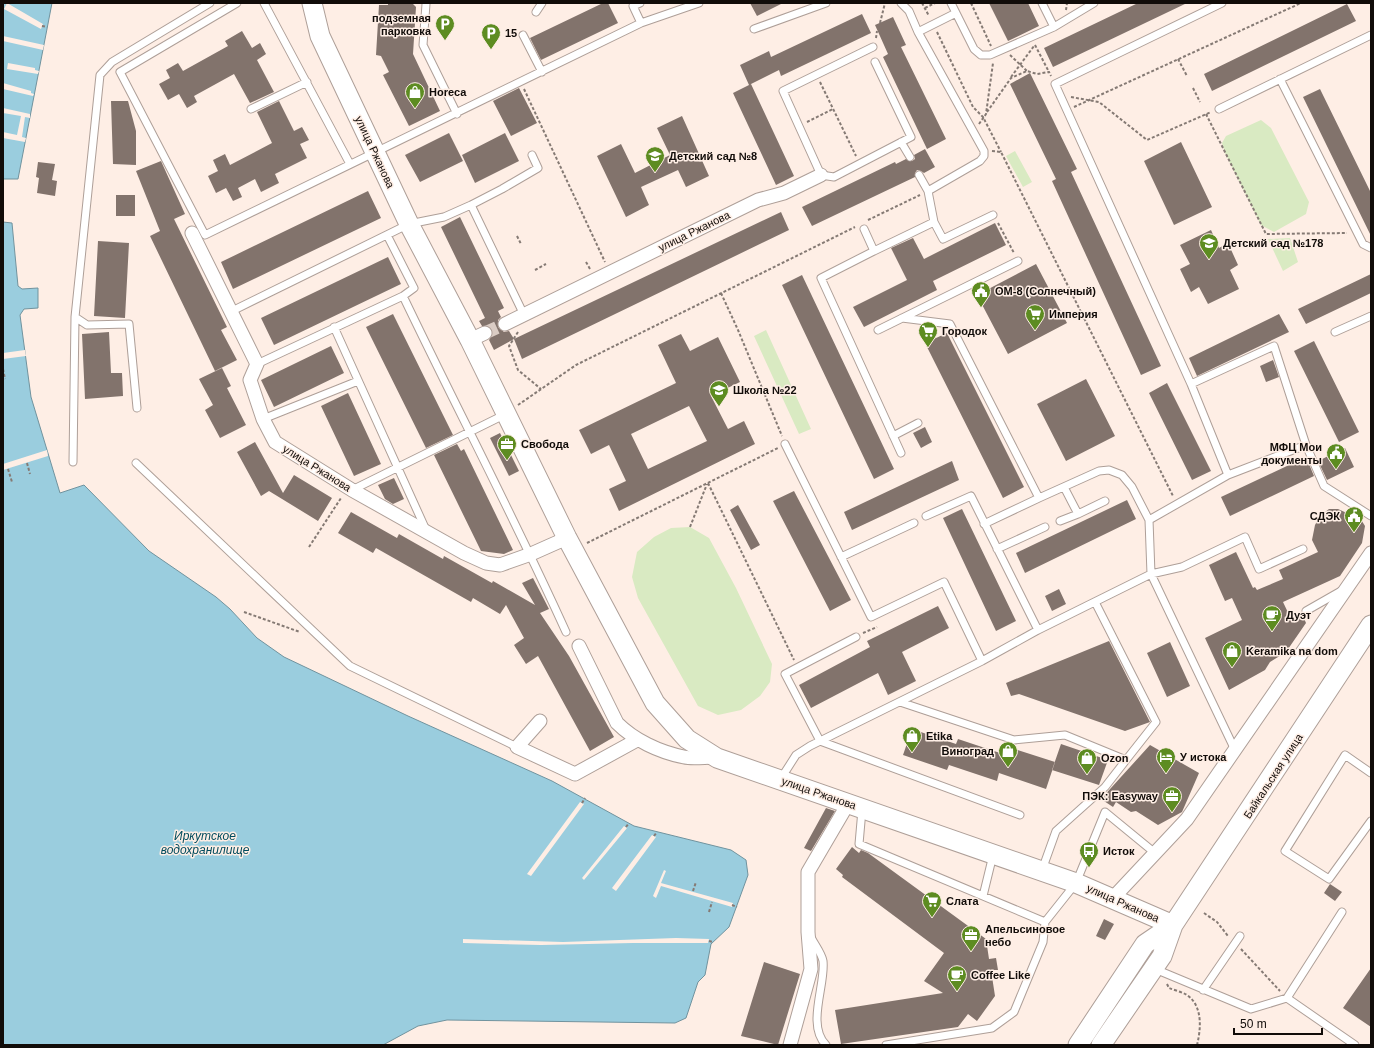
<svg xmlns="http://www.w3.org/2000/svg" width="1374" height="1048" viewBox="0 0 1374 1048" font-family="Helvetica,sans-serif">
	<rect width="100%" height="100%" fill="#feeee5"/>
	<path fill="#d9eac2" d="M1261,120L1271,128L1309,202L1306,214L1274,232L1261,225L1225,153L1222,143L1226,136Z
		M1015,151L1032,182L1023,187L1006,156Z
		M1290,238L1298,262L1283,271L1268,239Z
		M766,330L811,429L799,434L754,336Z
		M690,527L709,538L736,588L772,664L770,682L760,696L741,710L718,715L698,706L638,598L632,577L637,552L654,537L671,528Z"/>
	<path fill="#9acdde" stroke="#71939e" d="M3,3H52L18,179H3Z
		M3,222L12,223L18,286L22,289L38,288V308L24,309L20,315L31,397L60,493L84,485L149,551L216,597L230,609L257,638L284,657L408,716L552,781L634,826L731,850L746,860L748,875L729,927L711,944L705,975L698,982L686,1018L675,1023L447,1020L418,1026L383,1045H3Z"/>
	<path fill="#feeee5" d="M7,3L43,24L41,29L4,9Z
		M3,36L44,45L43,50L3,41Z
		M8,63L35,68V70L39,71L38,74L7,69Z
		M3,83L31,91V93L34,94L33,96L3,89Z
		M3,108L30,114V118L25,117L22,137L26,138L25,142L3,138V132L17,135L21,116L3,113Z
		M25,350L26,356L3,359V353Z
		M47,450L48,456L3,470V464Z
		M580,802L584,804L531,876L527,874Z
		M624,826L627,828L584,880L582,878Z
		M652,835L656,837L616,891L612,888Z
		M664,870L666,871L661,883L733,903L732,907L661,886L656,898L653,896Z
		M676,938L709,939L708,943H633L541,945L463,943V939L563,942Z"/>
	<path fill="#82736c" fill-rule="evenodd" d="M388,3H412L416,7L413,54L440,111L409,126L383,75L389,72L381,56L376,55L379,5H388Z
		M603,3H608L618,23L541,60L530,38Z
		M750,3H783L757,16Z
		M989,3H1028L1039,26L1008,41Z
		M1138,3H1187L1053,67L1044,48Z
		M1347,4L1356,21L1212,91L1204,74Z
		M862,14L871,33L781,76L779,70L749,85L740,65L769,51L771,57Z
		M893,17L906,45L901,47L946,139L927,149L883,57L888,54L875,25Z
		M242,31L252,48L260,43L266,54L257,60L274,92L250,103L234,74L194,96L197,102L187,108L179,94L168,100L159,84L170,78L166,70L178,63L183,71L228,46L225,41Z
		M1030,73L1077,169L1071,172L1161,366L1141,375L1052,181L1056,179L1010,84Z
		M751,84L794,176L776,185L733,93Z
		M519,88L537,123L511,136L493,101Z
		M1320,89L1371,193V236L1303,97Z
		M111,101H128L136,131V165L113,164Z
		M279,101L294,131L302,127L309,140L300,144L307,158L275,174L279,183L261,192L255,179L238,188L242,197L233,201L226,188L216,193L208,176L218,171L213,160L225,154L230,165L272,143L257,112Z
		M682,116L709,176L686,187L678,170L641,187L649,205L626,217L597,156L621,144L635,173L670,155L657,128Z
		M449,133L463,161L420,182L405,155Z
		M505,133L519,161L475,183L462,155Z
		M1181,142L1212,207L1174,225L1144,161Z
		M925,149L935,167L924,173L921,171L917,170L915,173V177L812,226L802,207L895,162L896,164L906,159L912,161L915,159L914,155Z
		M161,161L185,214L174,219L227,327L221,330L237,360L215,371L150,236L160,231L136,171Z
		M38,162L55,164L52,180L57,181L55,196L37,193L39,178L36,177Z
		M368,191L381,218L233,289L221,262Z
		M116,195H135V216H116Z
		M781,212L789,230L522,359L514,339Z
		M460,217L504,308L498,311L501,317L498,320V327L504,332L509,331L514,339L494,350L489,340L493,334L492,330L489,326H482L479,321L485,318L441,227Z
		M995,223L1006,245L933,281L937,290L864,327L853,307L907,280L891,248L913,238L924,259Z
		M1211,230L1219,248L1228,243L1238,265L1230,270L1239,289L1208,304L1199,287L1191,292L1180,269L1190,264L1180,245Z
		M98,241L129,243L125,318L94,316Z
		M388,257L401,284L274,345L261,318Z
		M1036,264L1067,323L1008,354L977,295Z
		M1371,274V293L1306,324L1298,309Z
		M802,275L894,469L874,479L782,285Z
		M393,314L453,435L426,448L366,327Z
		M1279,314L1289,332L1197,376L1189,358Z
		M109,332L111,373H122L123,396L85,399L82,334Z
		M947,333L1024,487L1003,498L925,343Z
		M681,334L690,351L718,337L740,382L711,396L728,429L744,421L755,444L619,511L609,489L626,481L609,445L591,454L579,430L676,383L658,345ZM689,406L707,441L648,469L631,434Z
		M1314,341L1359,432L1339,442L1294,351Z
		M331,346L344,373L274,407L261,380Z
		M1273,360L1279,377L1266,382L1260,366Z
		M222,368L231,386L227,388L246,425L220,438L205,410L213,405L199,379Z
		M1086,379L1115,436L1066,461L1037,404Z
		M1167,383L1211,471L1192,480L1149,393Z
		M348,393L381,464L354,476L321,406Z
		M925,427L932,442L921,448L913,433Z
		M500,433L519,471L509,476L490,438Z
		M255,442L283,493L294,475L332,498L318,521L269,491L261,496L237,452Z
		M457,444L461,451L464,449L513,550L504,554L481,551L434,455Z
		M1345,448L1354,467L1327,480L1318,461Z
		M1306,457L1314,476L1230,516L1221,497Z
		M952,461L959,480L852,530L844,512Z
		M394,478L404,499L393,504L385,499L378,485Z
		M794,491L851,600L830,611L773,501Z
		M1127,500L1136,519L1025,573L1016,553Z
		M738,505L760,545L751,550L730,510Z
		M962,509L1016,621L996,631L943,518Z
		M1329,509H1338L1349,514L1356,520L1360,518L1365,526L1362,543L1340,576L1283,602L1292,621L1303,616L1306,623L1286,652L1270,662L1265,670L1229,690L1205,638L1242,620L1232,598L1225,601L1209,565L1236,552L1253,588L1255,587L1257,590L1283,579L1279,570L1318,552L1312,540L1315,525L1320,516Z
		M351,512L397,538L399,534L443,559L444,556L492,583L493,581L535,605L522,583L533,578L549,609L540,613L569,656L614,737L590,751L538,656L526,664L514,645L524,638L506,605L500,614L473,598L471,602L376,548L373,553L338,533Z
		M1059,589L1066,604L1052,611L1045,596Z
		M938,606L949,628L902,652L916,681L888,695L878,673L811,708L799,685L870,647L867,641Z
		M1109,641L1150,722L1125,731L1019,694L1011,696L1006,683Z
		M1170,642L1190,686L1167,697L1147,653Z
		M912,729L956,744L958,739L1006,755L1008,747L1055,762L1046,789L999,773L997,781L949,765L947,770L903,755Z
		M1061,744L1108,760L1099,785L1052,770Z
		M1150,745L1199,773L1182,812L1158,825L1136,811L1131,812L1116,802L1113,807L1101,799Z
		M826,808L835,811L811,851L804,848Z
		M852,847L859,853L861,850L868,853L986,939L989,959L996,958L998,970H991L995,996L977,1021L968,1014L958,1027L841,1044L835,1010L943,993L924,981L944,953L842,877L843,875L836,869Z
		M1330,884L1342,892L1335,901L1324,893Z
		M1104,919L1114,924L1105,940L1096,936Z
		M764,962L800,974L778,1045L741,1036Z
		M1371,968V1027L1343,1008Z"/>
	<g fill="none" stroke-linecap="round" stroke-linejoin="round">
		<path stroke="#daccc4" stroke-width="13" stroke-dasharray="13 6" stroke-linecap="butt" d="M485,333L505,324"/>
		<g stroke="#ae9f98" stroke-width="9">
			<path id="lane" d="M237,3L120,72L205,235L641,23L699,3
				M264,3L350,164
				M640,3L633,6L641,23
				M901,3L909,11L918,32L984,151V156L980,161L928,191L934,222
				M951,3L956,13
				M1042,3L1054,27
				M426,4L423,45L457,114
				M536,12L542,3
				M754,29L826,3
				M918,32L956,13L974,49L981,55H990L1054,27L1094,3
				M523,35L542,72
				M873,47L783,91L821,175L834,177L911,137L875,62
				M1280,79L1363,244L1371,248
				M251,109L307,82
				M1219,109L1371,35
				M901,142L910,157
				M919,175L928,191
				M471,205L524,315
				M864,229L874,251L821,278L901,453
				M874,251L934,222L943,239L993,215
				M403,296C457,409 515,519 566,632
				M232,311L409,224L444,217L471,205L502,189L538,168L532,155
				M902,318L950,324L1039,498L1099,471L1109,470L1122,475L1132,487L1149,520L1151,574L1235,750
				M334,327L426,530
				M878,330L1018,261
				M1335,332L1371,316
				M257,364L403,296L414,288L387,235
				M1191,384L1055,84L1222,3
				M137,408L129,324L87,325L75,317L100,75L112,62L210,3
				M263,419L358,381
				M893,436L918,423
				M785,444L871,617L944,582L982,661
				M73,462L75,317
				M136,463L350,666L517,747
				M1228,475L1191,384L1274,346L1306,445L1324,486L1371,516
				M1064,487L1078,514L1105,501
				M352,490L506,414
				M1149,520L1228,475L1306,445
				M1060,521L1078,514
				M984,524L1039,498
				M997,549L1045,527
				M841,557L914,523
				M1095,602L1156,722L1126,760
				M1306,611L1341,591
				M1038,630L1151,574L1182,567L1245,537L1259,569L1303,549
				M856,637L785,674L820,741L1020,815
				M900,702L1014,740L1065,735L1126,760L1105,787L1056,831L1042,870
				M1371,773L1345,755L1285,851L1329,879L1371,821
				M780,780L796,755L810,746L982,661L1038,630L971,496L926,516
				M862,810L859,844L1045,922L1076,883L1105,812L1155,853
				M983,896L993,855
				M812,939C815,945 822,954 823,961C826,984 806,1025 826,1045
				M1155,969L1251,1009L1287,998L1342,912
				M1203,990L1240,936
				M1287,998L1355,1045
				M886,1045L992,1028L1014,1012L1043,942L1045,922"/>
		</g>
		<g stroke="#ae9f98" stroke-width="15">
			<path id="street" d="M192,233L257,364L250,380L263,419L275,442L352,490L464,553L486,563L500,565L531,554L567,538
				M505,324L758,200L784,193L821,175
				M470,340L485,333
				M579,646L617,723C634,740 659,752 684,757C693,759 705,757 715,757
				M540,721L517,747L575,774L637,740
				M1113,898L1187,819L1371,553
				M790,1045L811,969L808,932V872L849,802"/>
		</g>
		<g stroke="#ae9f98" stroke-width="21">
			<path id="secondary" d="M312,3L320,36L409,224L470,340L567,538L655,703L687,739L717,758L1076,883L1173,925
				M1078,1045L1145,944L1173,925
				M1101,1045L1162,956L1173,925L1371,625"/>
		</g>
		<path stroke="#857a74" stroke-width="2" stroke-dasharray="3 2" stroke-linecap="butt" d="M922,3L929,16
			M971,3L991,46
			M925,8L935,3
			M1066,10L1067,3
			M880,23L885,3
			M42,26L47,27
			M937,32L973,107L983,117L1001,152
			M876,38L877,31
			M1035,45L1049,72
			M1010,55L1027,71
			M1178,59L1187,76
			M1011,77L1034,46
			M820,82L856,156
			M1193,88L1200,102
			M524,89L605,262
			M1071,97L1099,102L1147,140L1211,112
			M1074,107L1301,3
			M987,112L1011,78L1027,71L1037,74L1049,72L1051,76
			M1206,114L1266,234L1347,233
			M807,122L833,109
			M979,124L986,114L993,63
			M992,151L1001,152L1173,496
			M868,220L920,195
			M998,223L1014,253
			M517,236L521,244
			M586,262L590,269
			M535,270L546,264
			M721,293L738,330L782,436
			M518,332L509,346L518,370L541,389
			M3,369L5,379
			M518,405L576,365L855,227
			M27,463L30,474
			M8,469L12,482
			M708,483L794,660
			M690,527L707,484
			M587,543L778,448
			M309,547L341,498
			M244,612L300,632
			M863,633L877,627
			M582,803L585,798
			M626,827L629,823
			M654,836L657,832
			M693,891L696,882
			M732,905L737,907
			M709,912L712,902
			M1204,913L1217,922L1228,936
			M709,941L713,942
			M1241,949L1280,991
			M1167,984L1169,988C1174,990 1182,992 1187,995C1203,1006 1201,1029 1197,1045"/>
		<use href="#lane" stroke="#fff" stroke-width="7"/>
		<use href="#street" stroke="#fff" stroke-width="13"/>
		<use href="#secondary" stroke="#fff" stroke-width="19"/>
	</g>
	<defs>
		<g id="parking-pin" transform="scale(1)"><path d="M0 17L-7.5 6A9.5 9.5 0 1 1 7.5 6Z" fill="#5d8c21" stroke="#feeee5"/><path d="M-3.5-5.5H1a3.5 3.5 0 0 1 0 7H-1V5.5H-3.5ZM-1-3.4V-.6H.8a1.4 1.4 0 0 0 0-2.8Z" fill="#fff"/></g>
		<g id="shop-pin" transform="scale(1)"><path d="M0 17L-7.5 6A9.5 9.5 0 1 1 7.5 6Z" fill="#5d8c21" stroke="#feeee5"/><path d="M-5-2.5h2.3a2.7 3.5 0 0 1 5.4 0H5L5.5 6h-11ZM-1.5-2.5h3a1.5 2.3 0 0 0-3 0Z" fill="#fff"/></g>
		<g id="school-pin" transform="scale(1)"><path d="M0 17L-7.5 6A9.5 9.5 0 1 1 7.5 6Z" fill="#5d8c21" stroke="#feeee5"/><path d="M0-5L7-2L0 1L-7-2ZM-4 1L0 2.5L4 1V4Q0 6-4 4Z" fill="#fff"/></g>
		<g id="civic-pin" transform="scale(1)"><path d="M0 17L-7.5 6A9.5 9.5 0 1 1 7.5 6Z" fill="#5d8c21" stroke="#feeee5"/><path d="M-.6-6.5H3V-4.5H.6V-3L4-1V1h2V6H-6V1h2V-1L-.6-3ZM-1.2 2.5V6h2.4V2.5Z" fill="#fff"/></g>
		<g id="supermarket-pin" transform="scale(1)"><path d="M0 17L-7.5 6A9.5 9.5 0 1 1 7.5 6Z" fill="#5d8c21" stroke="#feeee5"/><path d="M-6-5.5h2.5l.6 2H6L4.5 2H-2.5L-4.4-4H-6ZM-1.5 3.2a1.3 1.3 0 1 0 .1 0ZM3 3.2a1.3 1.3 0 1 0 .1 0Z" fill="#fff"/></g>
		<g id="office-pin" transform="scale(1)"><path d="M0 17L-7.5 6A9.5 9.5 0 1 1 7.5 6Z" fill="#5d8c21" stroke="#feeee5"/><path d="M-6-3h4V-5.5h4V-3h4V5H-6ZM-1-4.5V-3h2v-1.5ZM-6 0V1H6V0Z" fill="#fff"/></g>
		<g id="cafe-pin" transform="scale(1)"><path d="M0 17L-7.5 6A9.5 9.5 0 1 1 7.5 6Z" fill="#5d8c21" stroke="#feeee5"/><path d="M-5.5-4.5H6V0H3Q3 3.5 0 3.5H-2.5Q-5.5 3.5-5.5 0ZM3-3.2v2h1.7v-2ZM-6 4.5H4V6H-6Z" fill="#fff"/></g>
		<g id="hotel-pin" transform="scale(1)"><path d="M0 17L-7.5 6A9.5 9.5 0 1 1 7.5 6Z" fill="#5d8c21" stroke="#feeee5"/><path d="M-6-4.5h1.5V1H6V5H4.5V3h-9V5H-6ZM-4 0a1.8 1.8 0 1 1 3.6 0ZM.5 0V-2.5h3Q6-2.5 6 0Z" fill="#fff"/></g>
		<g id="bus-pin" transform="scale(1)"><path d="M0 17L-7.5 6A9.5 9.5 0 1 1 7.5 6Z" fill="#5d8c21" stroke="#feeee5"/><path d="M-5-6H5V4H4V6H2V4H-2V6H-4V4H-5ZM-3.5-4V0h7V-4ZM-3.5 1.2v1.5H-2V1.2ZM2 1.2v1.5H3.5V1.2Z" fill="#fff"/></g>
	</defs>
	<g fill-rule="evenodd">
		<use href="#parking-pin" x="445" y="24"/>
		<use href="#parking-pin" x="491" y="33"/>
		<use href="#shop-pin" x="415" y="92"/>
		<use href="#school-pin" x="655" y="156"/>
		<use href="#school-pin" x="1209" y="243"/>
		<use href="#civic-pin" x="981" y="291"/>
		<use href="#supermarket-pin" x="1035" y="314"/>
		<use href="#supermarket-pin" x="928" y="331"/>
		<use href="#school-pin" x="719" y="390"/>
		<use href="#office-pin" x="507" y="444"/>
		<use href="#civic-pin" x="1336" y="453"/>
		<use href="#civic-pin" x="1354" y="516"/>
		<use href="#cafe-pin" x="1272" y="615"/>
		<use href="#shop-pin" x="1232" y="651"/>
		<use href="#shop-pin" x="912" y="736"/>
		<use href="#shop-pin" x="1008" y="751"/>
		<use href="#hotel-pin" x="1166" y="757"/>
		<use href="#shop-pin" x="1087" y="758"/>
		<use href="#office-pin" x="1172" y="796"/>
		<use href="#bus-pin" x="1089" y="851"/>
		<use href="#supermarket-pin" x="932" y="901"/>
		<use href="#office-pin" x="971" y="935"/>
		<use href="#cafe-pin" x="957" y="975"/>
	</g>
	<g text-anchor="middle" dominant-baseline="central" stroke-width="3" stroke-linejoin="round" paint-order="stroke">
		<g font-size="11" font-weight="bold" fill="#110c09" stroke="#feeee5" text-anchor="start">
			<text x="431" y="18" text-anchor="end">подземная<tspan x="431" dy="13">парковка</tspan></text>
			<text x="505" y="33">15</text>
			<text x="429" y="92">Horeca</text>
			<text x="669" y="156">Детский сад №8</text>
			<text x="1223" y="243">Детский сад №178</text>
			<text x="995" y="291">ОМ-8 (Солнечный)</text>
			<text x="1049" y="314">Империя</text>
			<text x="942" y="331">Городок</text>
			<text x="733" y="390">Школа №22</text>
			<text x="521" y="444">Свобода</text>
			<text x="1322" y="447" text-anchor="end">МФЦ Мои<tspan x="1322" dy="13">документы</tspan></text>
			<text x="1340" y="516" text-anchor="end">СДЭК</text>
			<text x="1286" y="615">Дуэт</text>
			<text x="1246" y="651">Keramika na dom</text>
			<text x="926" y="736">Etika</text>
			<text x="994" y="751" text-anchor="end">Виноград</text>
			<text x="1180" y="757">У истока</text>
			<text x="1101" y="758">Ozon</text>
			<text x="1158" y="796" text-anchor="end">ПЭК: Easyway</text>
			<text x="1103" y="851">Исток</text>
			<text x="946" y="901">Слата</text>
			<text x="985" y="929">Апельсиновое<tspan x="985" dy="13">небо</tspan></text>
			<text x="971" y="975">Coffee Like</text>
		</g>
		<g font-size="11" fill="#110c09" stroke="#feeee5">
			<text transform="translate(375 152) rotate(65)">улица Ржанова</text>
			<text transform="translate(694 231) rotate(-26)">улица Ржанова</text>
			<text transform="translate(317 468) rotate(32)">улица Ржанова</text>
			<text transform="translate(1273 776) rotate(-57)">Байкальская улица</text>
			<text transform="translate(819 793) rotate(19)">улица Ржанова</text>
			<text transform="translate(1123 903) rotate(24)">улица Ржанова</text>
		</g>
		<g font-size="12" font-style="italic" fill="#004b5d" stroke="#feeee5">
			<text x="205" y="836">Иркутское<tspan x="205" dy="14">водохранилище</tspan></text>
		</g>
	</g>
	<rect width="1374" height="1048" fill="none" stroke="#110c09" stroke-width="8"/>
	<path d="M1234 1028v6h88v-6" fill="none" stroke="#110c09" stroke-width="2"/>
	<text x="1240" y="1028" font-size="12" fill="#110c09" stroke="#feeee5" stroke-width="3" paint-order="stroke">50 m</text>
</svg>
